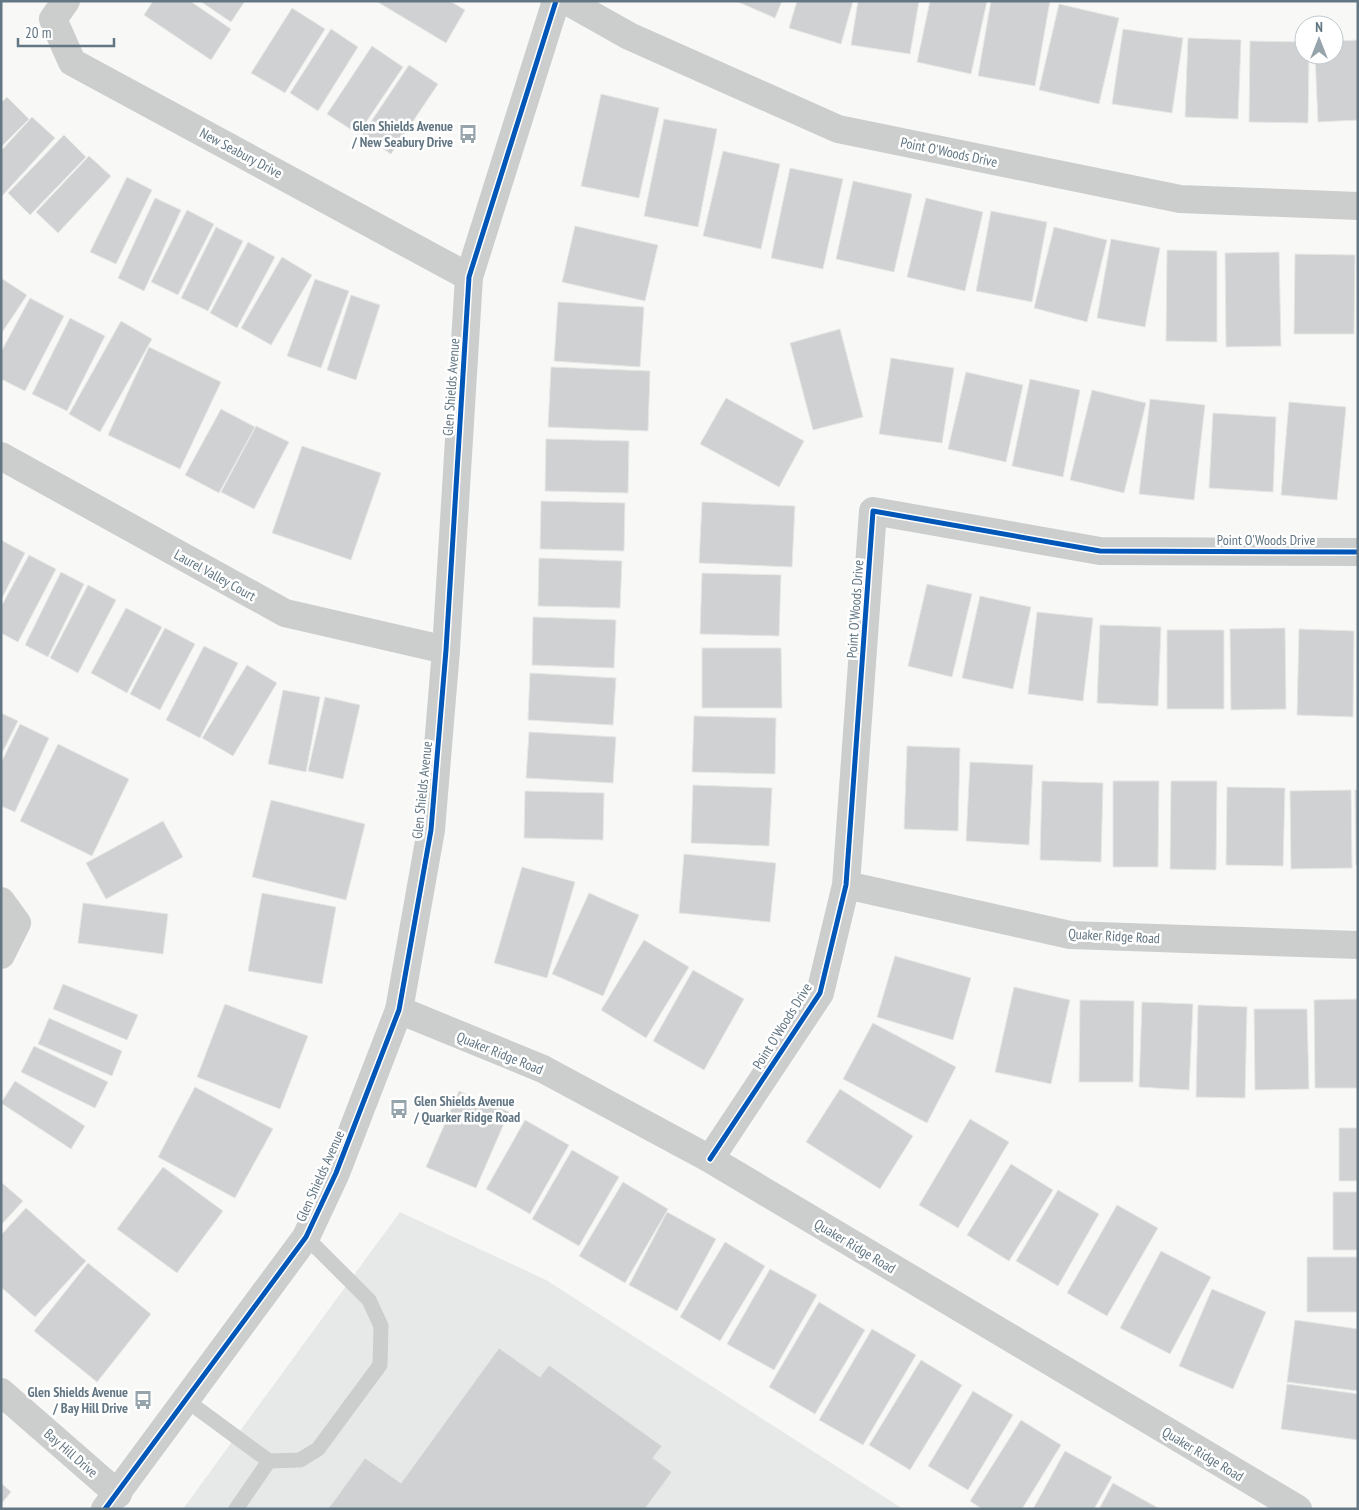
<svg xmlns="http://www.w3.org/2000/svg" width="1359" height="1510" viewBox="0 0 1359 1510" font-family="'PT Sans Narrow',sans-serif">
	<rect width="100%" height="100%" fill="#f8f8f7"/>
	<path fill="#e7e9e9" d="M400,1212L546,1280L903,1509H183Z"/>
	<path fill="#cfd1d2" stroke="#e7e7e6" d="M153,1H190L231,29L211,60L144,15Z
		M200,1H245L231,22Z
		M376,1H450L465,10L446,43Z
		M736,1H782L775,18Z
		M797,1H853L841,44L789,28Z
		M858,1H919L910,54L851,45Z
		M930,1H987L971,74L917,62Z
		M991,1H1050L1035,86L978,76Z
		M1059,4L1119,18L1099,104L1039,90Z
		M292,8L325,29L285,93L251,73Z
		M331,29L358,47L318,111L290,93Z
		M1123,29L1183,38L1172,113L1112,104Z
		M1188,38L1241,40L1238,119L1185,117Z
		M1358,40V120L1318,122L1315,55H1334V41Z
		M1250,41L1304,42V55H1309L1308,123L1249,122Z
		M372,46L403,67L358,134L327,114Z
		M409,65L438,84L391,154L362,135Z
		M601,94L659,108L639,198L581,186Z
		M7,97L29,119L1,147V103Z
		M32,117L55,138L2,196L1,151Z
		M664,119L717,129L698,227L644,216Z
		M64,135L86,157L30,215L8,193Z
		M723,151L780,164L761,249L703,236Z
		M89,156L111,176L58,233L36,212Z
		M790,168L843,179L823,269L771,258Z
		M127,177L152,190L116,264L90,252Z
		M853,181L912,194L894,272L836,259Z
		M155,198L181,210L144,291L118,278Z
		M926,198L983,212L965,291L907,277Z
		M187,210L214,224L178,295L151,282Z
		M991,211L1047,222L1032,302L976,291Z
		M575,226L658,245L645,301L562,282Z
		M216,227L243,241L208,311L181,298Z
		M1054,227L1107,240L1087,322L1034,308Z
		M1111,239L1160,248L1145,327L1097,318Z
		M248,242L275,257L237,328L210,313Z
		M1167,250L1217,251V342L1166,341Z
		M1279,252L1281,346L1226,347L1225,253Z
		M1295,254L1355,255L1354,334H1294Z
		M282,257L312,275L271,345L241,328Z
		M1,278L27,295L1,334Z
		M315,279L349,291L321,368L287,356Z
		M351,295L380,305L356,380L327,370Z
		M30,298L64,316L25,391L1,379V352Z
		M558,302L644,307L640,367L554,361Z
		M70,318L105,336L67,411L32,394Z
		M121,321L152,339L100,432L69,414Z
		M840,329L863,417L813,430L790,343Z
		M149,347L221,382L180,469L108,435Z
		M891,358L954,368L942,443L879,434Z
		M551,367L650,371L648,431L548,427Z
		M966,372L1023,385L1006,462L948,449Z
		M1030,379L1080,390L1063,477L1012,466Z
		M1092,390L1146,403L1124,493L1070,480Z
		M726,398L804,441L779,487L700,444Z
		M1150,399L1205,405L1194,500L1139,494Z
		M1289,402L1346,407L1337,500L1281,495Z
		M221,409L255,427L219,493L185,475Z
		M1213,413L1276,417L1273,492L1209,488Z
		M256,426L289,442L254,509L221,492Z
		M546,439L629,441L628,493L545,491Z
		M302,446L381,473L351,560L272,533Z
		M541,501L625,503L624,551L540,549Z
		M702,502L795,506L792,567L699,563Z
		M1,540L25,553L1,600Z
		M29,555L56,569L18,642L1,633V607Z
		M539,558L622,561L620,608L538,606Z
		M61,572L84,584L48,657L25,645Z
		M702,573L781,575L779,636L700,634Z
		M927,584L972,594L952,677L908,666Z
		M88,585L116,600L78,673L50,658Z
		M980,596L1031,607L1013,689L962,678Z
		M126,608L162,627L127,693L91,673Z
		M1037,612L1093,618L1083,701L1028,694Z
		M533,617L616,620L614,668L532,665Z
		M1100,625L1161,627L1158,706L1097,703Z
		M165,628L195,644L160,710L130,694Z
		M1285,628L1286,709L1231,710L1230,629Z
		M1299,629L1354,631L1353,717L1297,715Z
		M1167,630H1224V709H1167Z
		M204,646L238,663L200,738L166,720Z
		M702,648H781L782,708H702Z
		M247,665L277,683L233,756L202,738Z
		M530,673L616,678L613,725L528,720Z
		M283,690L320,697L306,772L268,764Z
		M325,697L360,705L343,779L308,771Z
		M1,713L18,721L1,755Z
		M694,716L776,718L775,774L692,772Z
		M20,724L49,738L15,812L1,806V763Z
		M529,732L616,737L613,783L526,778Z
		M58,744L129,779L92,856L20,821Z
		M907,746L960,748L958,831L904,829Z
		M970,762L1033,765L1029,845L966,841Z
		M1042,781L1103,783L1101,862L1040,860Z
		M1113,781H1159L1158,867H1113Z
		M1171,781H1217L1216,870L1170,869Z
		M693,785L772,788L769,846L691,843Z
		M1227,787L1285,788L1283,866L1226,865Z
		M1351,790L1352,868L1291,869L1290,791Z
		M1355,790H1358V865H1356Z
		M525,791L604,793L603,840L524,838Z
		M271,800L365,824L346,900L252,877Z
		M163,821L183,857L106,899L86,863Z
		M684,854L776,863L770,922L679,913Z
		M522,867L575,882L547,978L494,963Z
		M262,893L336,907L322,984L248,971Z
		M589,893L639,915L603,996L552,974Z
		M83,903L168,914L163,954L78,943Z
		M644,940L689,967L646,1038L601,1010Z
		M895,956L971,978L953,1040L877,1017Z
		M693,970L744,999L704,1070L653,1041Z
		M63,984L138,1015L127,1040L53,1009Z
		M1014,987L1070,1000L1051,1084L995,1072Z
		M1358,999V1088H1315L1314,1000Z
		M1080,1000L1134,1001L1133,1082H1079Z
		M1142,1002L1193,1004L1189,1090L1139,1087Z
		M225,1004L308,1036L280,1109L197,1077Z
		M1198,1005L1247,1007L1245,1098L1196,1097Z
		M1254,1009H1307L1309,1089L1255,1090Z
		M49,1018L122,1051L112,1076L38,1044Z
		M873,1023L956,1067L927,1123L843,1079Z
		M34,1046L108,1082L95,1108L21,1072Z
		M15,1081L85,1126L71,1149L1,1103Z
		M195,1087L273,1129L235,1198L158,1157Z
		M840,1089L913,1136L880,1189L806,1142Z
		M459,1091L509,1112L476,1188L426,1167Z
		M970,1119L1009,1142L958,1228L919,1205Z
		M525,1120L569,1145L530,1214L486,1189Z
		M1339,1128H1358V1181H1339Z
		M572,1150L619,1177L579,1246L532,1219Z
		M1011,1164L1053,1190L1009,1261L967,1235Z
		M163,1167L223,1211L177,1273L117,1229Z
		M1,1182L23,1201L1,1225Z
		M623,1182L668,1209L625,1283L579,1256Z
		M1058,1190L1099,1214L1058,1286L1016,1261Z
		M1333,1192H1358V1250H1333Z
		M1117,1205L1158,1228L1107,1316L1067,1293Z
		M26,1208L86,1261L35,1317L1,1287V1235Z
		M667,1212L716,1239L677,1311L629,1285Z
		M725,1242L765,1266L720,1341L680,1317Z
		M1161,1251L1211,1277L1170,1354L1120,1328Z
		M1307,1257H1358V1312H1307Z
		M88,1263L151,1314L97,1382L34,1331Z
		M770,1269L817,1295L774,1370L727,1344Z
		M1212,1289L1266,1312L1233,1389L1179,1366Z
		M819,1302L865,1330L815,1414L769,1387Z
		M1295,1320L1358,1329V1391L1287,1382Z
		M872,1329L916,1355L863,1445L819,1420Z
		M499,1348L540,1377L549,1365L662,1446L653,1458L672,1472L645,1509H328L365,1458L401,1483Z
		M921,1360L962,1385L910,1470L869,1445Z
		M1287,1384L1358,1394V1440L1281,1429Z
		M973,1391L1013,1415L968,1490L928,1466Z
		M1021,1420L1061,1445L1022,1509H982L970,1501Z
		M1065,1451L1112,1477L1094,1509H1033Z
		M1,1483L11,1492L1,1504Z
		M1113,1483L1160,1509H1099Z"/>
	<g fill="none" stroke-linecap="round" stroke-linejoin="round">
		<path stroke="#cccece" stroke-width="15" d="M186,1400L269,1461L300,1460L318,1449L380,1365L381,1326L369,1300L306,1237
			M236,1509L269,1461"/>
		<path stroke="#cccece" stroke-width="28" d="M66,1L53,19L72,62L469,277
			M567,1L629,36L838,129L1180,199L1358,206
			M1,456L285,613L446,650
			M846,885L1070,935L1358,945
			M1,901L17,923L1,955
			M399,1010L543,1069L710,1159L1298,1509
			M710,1159L820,993L846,885L873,511L1100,551L1358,552
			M1,1392L118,1494"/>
		<path stroke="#cccece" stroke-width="28" d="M105,1509L306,1237L336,1173L399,1010L431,830L446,650L469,277L556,1"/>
		<g stroke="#fff" stroke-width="8">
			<path id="cycleway" d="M710,1159L820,993L846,885L873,511L1100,551L1358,552
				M105,1509L306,1237L336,1173L399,1010L431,830L446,650L469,277L556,1"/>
		</g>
		<use href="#cycleway" stroke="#0057b8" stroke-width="5"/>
	</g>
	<defs>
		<g id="bus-bare" transform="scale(1.5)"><path d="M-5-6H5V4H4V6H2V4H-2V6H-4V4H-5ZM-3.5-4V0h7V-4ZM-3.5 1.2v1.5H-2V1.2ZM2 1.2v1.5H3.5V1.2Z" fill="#96a4ac" stroke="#fff" stroke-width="2.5" paint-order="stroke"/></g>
	</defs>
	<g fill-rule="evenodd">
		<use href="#bus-bare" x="468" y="134"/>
		<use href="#bus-bare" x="399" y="1109"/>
		<use href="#bus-bare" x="143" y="1400"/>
	</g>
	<g text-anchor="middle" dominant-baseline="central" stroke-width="5" stroke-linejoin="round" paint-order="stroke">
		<g font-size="14" font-weight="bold" fill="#627683" stroke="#fff" text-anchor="end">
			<text x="453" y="126">Glen Shields Avenue<tspan x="453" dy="16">/ New Seabury Drive</tspan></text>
			<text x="414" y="1101" text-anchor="start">Glen Shields Avenue<tspan x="414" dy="16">/ Quarker Ridge Road</tspan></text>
			<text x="128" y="1392">Glen Shields Avenue<tspan x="128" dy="16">/ Bay Hill Drive</tspan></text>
		</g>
		<g font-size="14" fill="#627683" stroke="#fff">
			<text transform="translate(949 152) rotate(12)">Point O'Woods Drive</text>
			<text transform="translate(241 153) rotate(28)">New Seabury Drive</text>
			<text transform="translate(451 387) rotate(-86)">Glen Shields Avenue</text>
			<text x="1266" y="540">Point O'Woods Drive</text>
			<text transform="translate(215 575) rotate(29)">Laurel Valley Court</text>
			<text transform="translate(855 609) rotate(-86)">Point O'Woods Drive</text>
			<text transform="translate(422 790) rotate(-84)">Glen Shields Avenue</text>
			<text transform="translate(1114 936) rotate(3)">Quaker Ridge Road</text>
			<text transform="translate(782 1026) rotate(-58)">Point O'Woods Drive</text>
			<text transform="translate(500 1053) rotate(22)">Quaker Ridge Road</text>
			<text transform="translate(320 1176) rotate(-66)">Glen Shields Avenue</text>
			<text transform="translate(855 1246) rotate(31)">Quaker Ridge Road</text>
			<text transform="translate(71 1453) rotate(41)">Bay Hill Drive</text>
			<text transform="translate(1203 1454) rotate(31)">Quaker Ridge Road</text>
		</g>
	</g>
	<rect width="1359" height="1510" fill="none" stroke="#627683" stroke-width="5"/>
	<g transform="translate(1319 40)"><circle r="24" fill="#ffffff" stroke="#c0c8cd"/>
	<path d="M0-4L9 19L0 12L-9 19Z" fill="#96a4ac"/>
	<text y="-8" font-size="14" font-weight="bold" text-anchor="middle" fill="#627683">N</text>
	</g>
	<path d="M18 38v8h96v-8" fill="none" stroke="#627683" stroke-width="2.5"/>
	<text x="25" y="38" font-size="15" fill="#627683" stroke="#ffffff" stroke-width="4" paint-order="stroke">20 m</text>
</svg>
